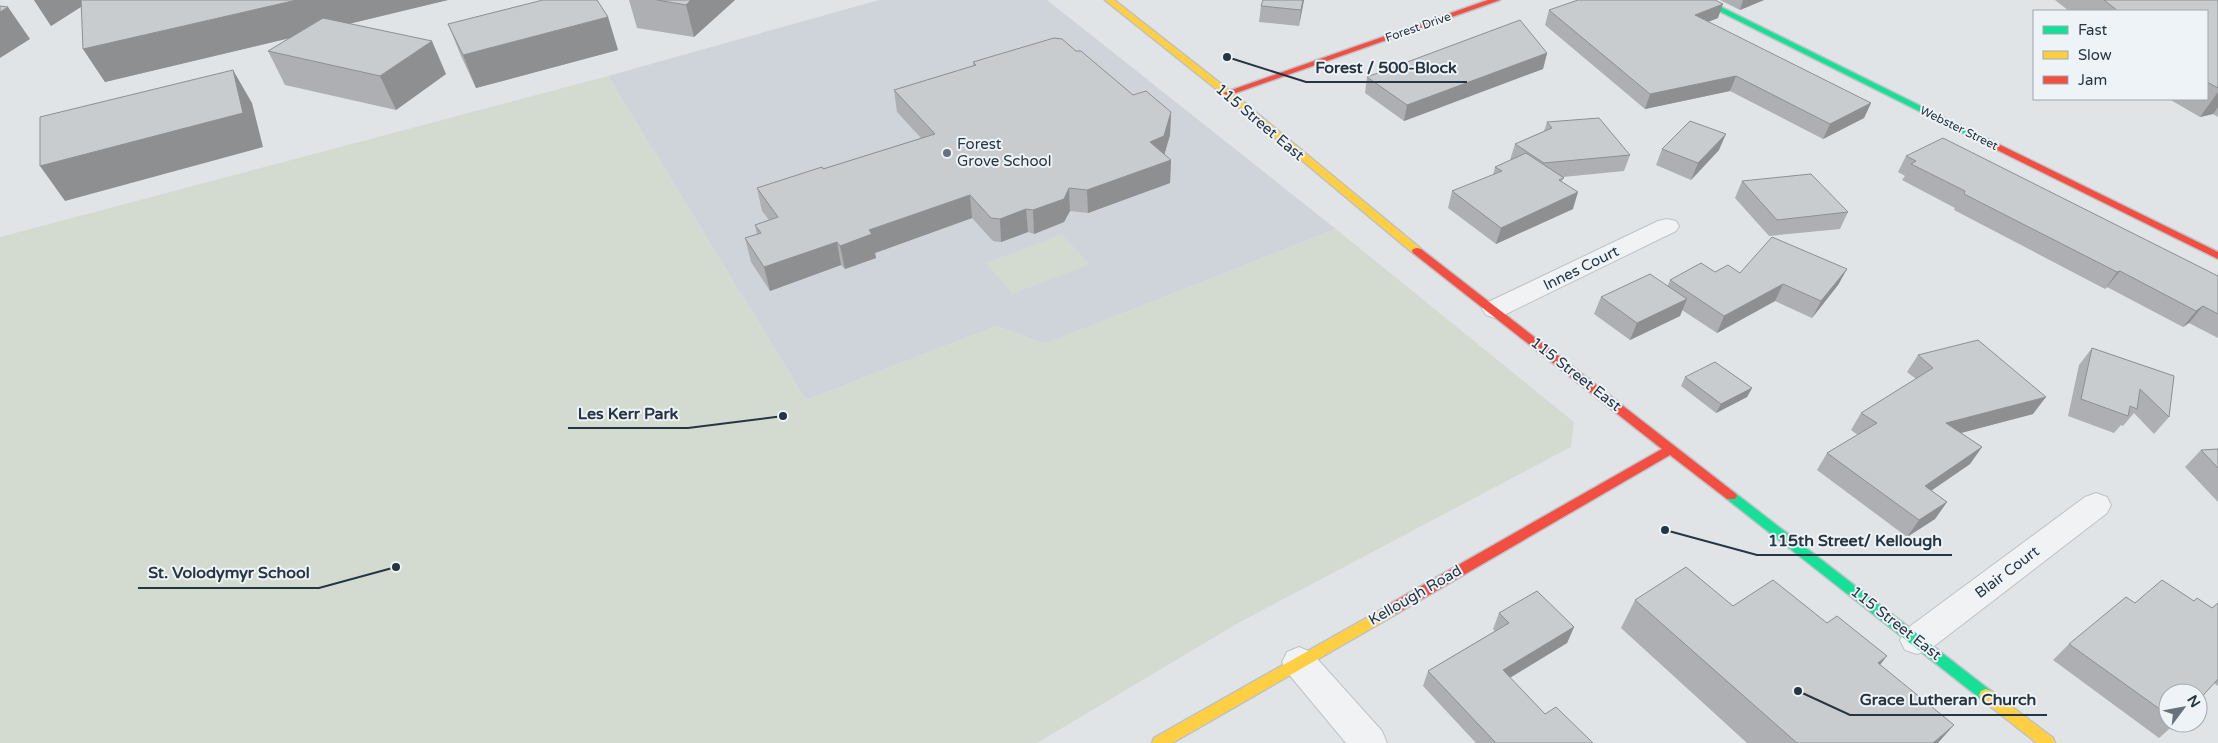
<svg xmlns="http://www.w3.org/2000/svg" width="2218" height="743" viewBox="0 0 2218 743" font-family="'Varela Round',sans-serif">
	<rect width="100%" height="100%" fill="#e1e4e7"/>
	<path fill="#ced4da" d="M879,0H1047L1336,229L1045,344L996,326L806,400L608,76Z"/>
	<path fill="#d3dbd1" d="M608,76L806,400L996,326L1045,344L1336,229L1574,422L1571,447L1240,622L1037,743H0V237Z
		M1062,234L1090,264L1012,294L986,263Z"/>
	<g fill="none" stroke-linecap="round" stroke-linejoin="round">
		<g stroke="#bfc2c5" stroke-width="2">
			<path id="street" d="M1667,219L1676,221L1679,226L1676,231L1504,315L1495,318L1486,315L1482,309L1486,303L1658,221Z
				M2096,493L2107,497L2111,505L2107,513L1929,650L1917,654L1905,650L1900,640L1905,630L2085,497Z
				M1299,647L1311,652L1382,731L1387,743H1346L1287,672L1282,662L1287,652Z"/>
		</g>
		<g stroke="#bfc2c5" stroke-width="3">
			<path id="fast" d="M1697,0H1707L1987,139L1985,141H1979Z
				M1731,491L1735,493L1991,691L1993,695L1991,699L1986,701L1981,699L1727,499L1725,496L1727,493Z"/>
		</g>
		<g stroke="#bfc2c5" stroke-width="3">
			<path id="slow" d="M1105,0H1114L1230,91L1421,249L1422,251L1421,253H1413L1224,95Z
				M1393,603L1398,605L1400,609L1398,613L1172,743H1152L1154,738Z
				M1986,689L1991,691L2053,738L2055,743H2037L1981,699L1979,695L1981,691Z"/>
		</g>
		<g stroke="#bfc2c5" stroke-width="3">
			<path id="jam" d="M1488,0H1500L1230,95L1227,96L1223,93Z
				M1982,136L2218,252V259L1979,141V137Z
				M1417,248L1421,249L1735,493L1737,496L1735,499H1727L1670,455L1398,613L1393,615L1388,613L1386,609L1388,605L1662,449L1413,253L1412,251L1413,249Z"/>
		</g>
		<use href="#street" fill="#f1f2f3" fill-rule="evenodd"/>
		<use href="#fast" fill="#16e098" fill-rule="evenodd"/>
		<use href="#slow" fill="#ffcf43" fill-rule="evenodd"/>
		<use href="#jam" fill="#f24e42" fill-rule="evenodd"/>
	</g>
	<path fill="#adafb2" d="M34,0H448L349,24L446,74L396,110L285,85L268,51L291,38L105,82L83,49L82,6L51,26Z
		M629,0H735L694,37L637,28Z
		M1304,0L1299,26L1259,22L1261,6Z
		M1720,0H1764L1740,10Z
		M2055,0H2218V117L2213,114L2200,117L2169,99H2207V11H2069Z
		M1549,10L1718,18L1708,22L1871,103L1864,118L1823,139L1730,91L1645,109L1545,25Z
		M608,17L618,50L476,88L461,56L448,24Z
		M1076,51L1133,95L1171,112L1170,135L1164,155L1171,160L1170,183L1088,213L1070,211L1064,222L1034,234L1028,232L1001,242L993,241L972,218L875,253L876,258L845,269L841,265L770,291L751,262L745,238L757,234L755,225L769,220L762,211L757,188L823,169L921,138L897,112L894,90L973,66V62Z
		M1547,53L1543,69L1404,121L1365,93L1367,77Z
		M1547,122L1630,155L1624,171L1563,177L1562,182L1573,209L1496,244L1448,208L1452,191L1493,175L1495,167L1510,160L1515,144L1544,131Z
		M1662,149L1719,150L1691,180L1656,165Z
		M1906,156L2218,276V338L2189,323L2183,327L2107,287L2105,289L1954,210L1955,208L1902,180L1905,176L1898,172Z
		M1742,181L1848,212L1840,229L1769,236L1735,198Z
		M1847,269L1838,285L1812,318L1775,301L1717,333L1682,310L1680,316L1630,340L1594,314L1601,297L1668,285L1670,280L1715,272L1740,273Z
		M2092,348L2174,376L2169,417L2154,434L2134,413L2123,426L2121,425L2114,433L2068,416L2079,365Z
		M1918,355L2033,414L1961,433L1982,447L1970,464L1931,491L1947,502L1935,519L1907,537L1817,470L1827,453L1858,435L1851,430L1861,413L1916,379L1907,372Z
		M1685,377L1752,388L1747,397L1716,413L1681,386Z
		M2218,449V502L2185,467L2201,450Z
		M1635,600L1733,606L1880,665L1938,743H1747L1621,628Z
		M2194,601L2212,608L2218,603V686L2214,683L2168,693V723H2176L2159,738L2053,660L2069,644L2135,603Z
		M1499,613L1574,627L1567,643L1510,678L1545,714L1593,743H1476L1423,686L1428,671L1495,631L1493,629Z"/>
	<path fill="#8d8f91" d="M34,0H92L51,26Z
		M297,0H448L105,82L83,49Z
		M691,0H735L694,37L686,5Z
		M1303,0H1304L1299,26L1301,10Z
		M1743,0H1764L1740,10Z
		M1723,4L1718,18L1690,29L1695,15Z
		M8,7L30,39L0,58V12Z
		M608,17L618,50L476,88L463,55Z
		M432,41L446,74L396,110L380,76Z
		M1547,53L1543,69L1404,121L1407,105Z
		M233,70L252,103L263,147L65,201L40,166Z
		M1736,76L1730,91L1645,109L1650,94Z
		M2218,92V107L2213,114L2200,117Z
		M1871,103L1864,118L1823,139L1830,124Z
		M1171,112L1170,135L1163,159L1150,142Z
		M1726,134L1719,150L1691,180L1698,163Z
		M1171,160L1170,183L1088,213L1087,190Z
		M1069,188L1070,211L1064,222L1034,234L1033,210Z
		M1578,192L1573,209L1496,244L1501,228Z
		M970,195L972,218L875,253L876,258L845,269L840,246L869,230Z
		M1026,209L1028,232L1001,242L1000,219Z
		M837,242L841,265L770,291L764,267Z
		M1847,269L1838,285L1812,318L1821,301Z
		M2120,271L2107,287L2105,289L2117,272Z
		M1783,284L1775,301L1717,333L1724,316Z
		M1687,299L1680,316L1630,340L1637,323Z
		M2203,306L2189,323L2183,327L2196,311Z
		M1752,388L1747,397L1716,413L1721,404Z
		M2046,397L2033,414L1934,440L1946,423Z
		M1982,447L1970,464L1913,503L1925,486Z
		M1947,502L1935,519L1907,537L1919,520Z
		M1574,627L1567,643L1496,686L1503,670Z
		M1887,656L1865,684L1878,663Z
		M1954,725L1938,743H1933Z"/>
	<path fill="#c9cccf" stroke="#8d8f91" d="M81,0H297L83,49Z
		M543,0H597L608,17L463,55L448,24Z
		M657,0H691L686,5Z
		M1263,0H1303L1301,10L1261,6Z
		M1578,0H1715L1723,4L1695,15L1871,103L1830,124L1736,76L1650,94L1549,10Z
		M2104,0H2218V88L2207,82V11H2118Z
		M0,6L8,7L0,12Z
		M323,18L432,41L380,76L268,51Z
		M1520,20L1547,53L1407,105L1367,77Z
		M1054,38L1062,39L1076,51H1081L1133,95L1146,91L1171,112L1164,136L1150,142L1171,160L1087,190L1069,188L1064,199L1033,210L1026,209L1000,219L991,218L970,195L869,230L872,234L840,246L837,242L764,267L745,238L761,233L755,225L778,217L757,188L822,167L823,169L935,134L894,90L976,65L973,62Z
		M233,70L243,113L40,166V117Z
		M1599,118L1630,155L1544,163L1515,144L1552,128L1547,122Z
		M1690,121L1726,134L1698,163L1662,149Z
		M1943,138L2218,276V314L2203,306L2196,311L2120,271L2117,272L1964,194L1965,191L1911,164L1916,161L1906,156Z
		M1526,153L1564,178L1559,180L1578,192L1501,228L1452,191L1502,171L1495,167Z
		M1811,174L1848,212L1777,220L1742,181Z
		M1772,237L1847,269L1821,301L1783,284L1724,316L1670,280L1701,263L1715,272L1728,265L1740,273Z
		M1650,274L1687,299L1637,323L1601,297Z
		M1978,340L2046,397L1946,423L1982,447L1925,486L1947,502L1919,520L1827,453L1877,423L1861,413L1933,368L1918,355Z
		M2092,348L2174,376L2169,417L2140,389L2137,409L2130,406L2128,416L2081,399Z
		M1715,362L1752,388L1721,404L1685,377Z
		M2218,449V468L2201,450Z
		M1686,567L1733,606L1773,580L1827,623L1837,616L1887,656L1878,663L1954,725L1933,743H1797L1635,600Z
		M2162,580L2194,601L2197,598L2212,608L2218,603V679L2198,701V693H2168V715L2069,644L2126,597L2135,603Z
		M1537,591L1574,627L1503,670L1545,714L1556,707L1593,743H1496L1428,671L1509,623L1499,613Z"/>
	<circle fill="#67727c" stroke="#eef3f7" stroke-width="2" cx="947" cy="153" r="5"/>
	<g text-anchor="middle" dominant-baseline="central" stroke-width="4" stroke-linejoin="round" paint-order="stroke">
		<g font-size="12" fill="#263542" stroke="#eef3f7">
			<text transform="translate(1418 27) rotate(-19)">Forest Drive</text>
			<text transform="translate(1959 128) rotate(26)">Webster Street</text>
		</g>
		<g font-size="15" fill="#263542" stroke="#eef3f7">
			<text transform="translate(1260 122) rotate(40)">115 Street East</text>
			<text transform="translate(1581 268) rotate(-26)">Innes Court</text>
			<text transform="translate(1576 374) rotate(38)">115 Street East</text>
			<text transform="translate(2007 572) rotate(-37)">Blair Court</text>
			<text transform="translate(1415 595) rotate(-30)">Kellough Road</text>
			<text transform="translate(1896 623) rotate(38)">115 Street East</text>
		</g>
		<g font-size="15" fill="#263542" stroke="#eef3f7" text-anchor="start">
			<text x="957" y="144">Forest<tspan x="957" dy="17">Grove School</tspan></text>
		</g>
	</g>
	<path fill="none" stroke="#263542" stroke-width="2" d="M1227 57L1306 82H1467M783 416L688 428H568M1665 530L1757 555H1952M396 567L319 588H138M1798 691L1850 715H2047"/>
	<g fill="#263542" stroke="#eef3f7" stroke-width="2">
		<circle cx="1227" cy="57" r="5"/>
		<circle cx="783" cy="416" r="5"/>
		<circle cx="1665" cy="530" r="5"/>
		<circle cx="396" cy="567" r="5"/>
		<circle cx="1798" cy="691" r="5"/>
	</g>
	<g font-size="16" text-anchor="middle" font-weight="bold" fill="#263542" stroke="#eef3f7" stroke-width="4" stroke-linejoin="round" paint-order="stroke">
		<text x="1386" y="73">Forest / 500-Block</text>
		<text x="628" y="419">Les Kerr Park</text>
		<text x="1855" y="546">115th Street/ Kellough</text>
		<text x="229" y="578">St. Volodymyr School</text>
		<text x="1948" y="705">Grace Lutheran Church</text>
	</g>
	<rect x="2033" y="10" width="175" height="90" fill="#eef3f7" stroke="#9ea7af"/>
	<rect x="2043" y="26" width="25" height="8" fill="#16e098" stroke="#9ea7af"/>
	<text x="2078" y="35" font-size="15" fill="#263542">Fast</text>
	<rect x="2043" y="51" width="25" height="8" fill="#ffcf43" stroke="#9ea7af"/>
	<text x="2078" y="60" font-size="15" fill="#263542">Slow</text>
	<rect x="2043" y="76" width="25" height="8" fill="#f24e42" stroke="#9ea7af"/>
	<text x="2078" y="85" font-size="15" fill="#263542">Jam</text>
	<g transform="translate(2183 708) rotate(58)"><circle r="24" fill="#eef3f7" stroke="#9ea7af"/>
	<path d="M0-4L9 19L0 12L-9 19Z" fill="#67727c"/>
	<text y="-8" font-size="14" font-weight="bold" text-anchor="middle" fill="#263542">N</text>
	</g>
</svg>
